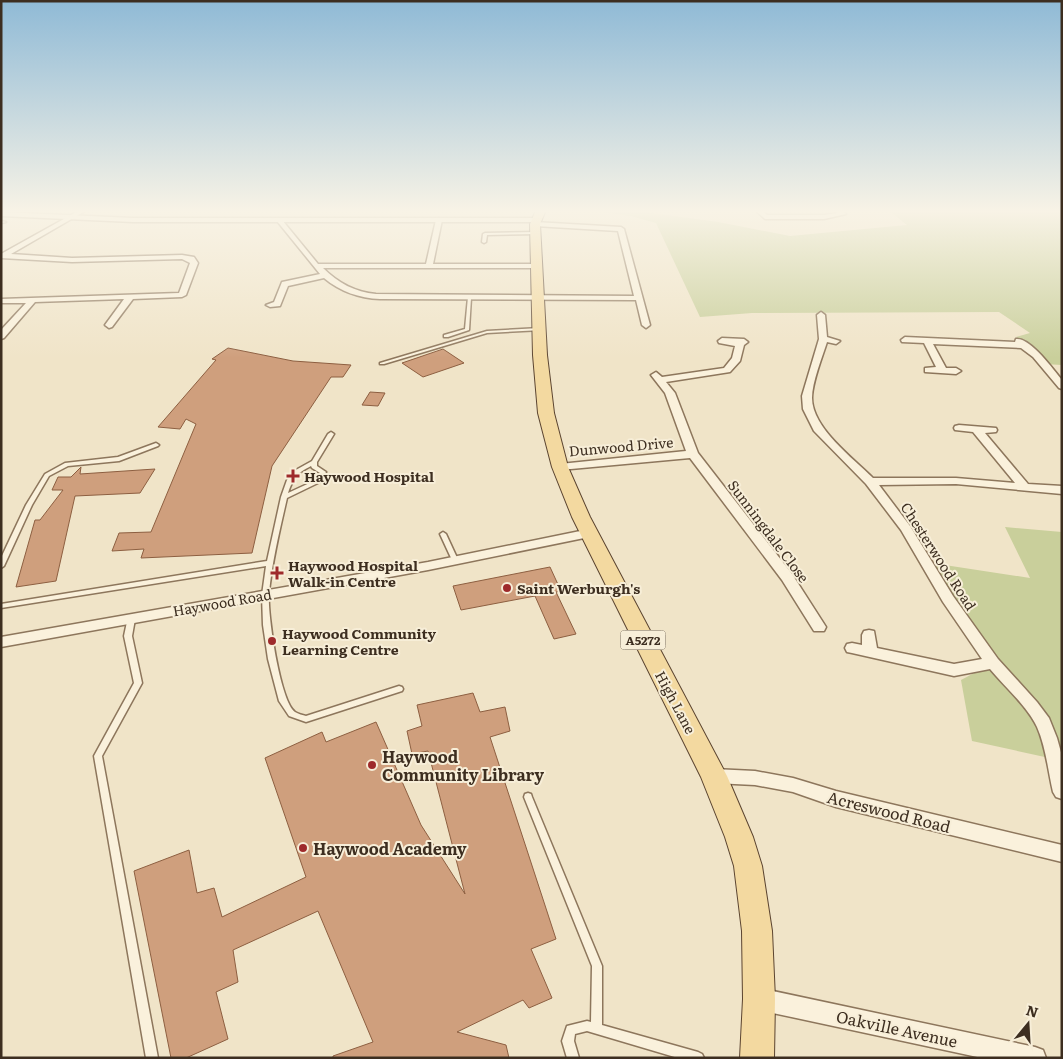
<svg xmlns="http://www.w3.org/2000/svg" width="1063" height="1059" viewBox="0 0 1063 1059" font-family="Literata,serif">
	<rect width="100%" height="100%" fill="#f0e4c8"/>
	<path fill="#c9cf9b" d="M585,210H629L718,222L790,236L907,225L888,210H1062V365L1044,364L1016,337L1030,333L999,312L752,313L700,317L656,223L631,216Z
		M1005,527L1062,532V792L1054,759L972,741L961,680L993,663L925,562L1030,578Z"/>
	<path fill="#cf9f7d" stroke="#8d5f41" d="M228,348L293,361L351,365L343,377H331L272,466L252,553L141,558L144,549L112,551L119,533L151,532L196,424L186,419L180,429L158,427L216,360L212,359Z
		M443,349L464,363L423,377L402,363Z
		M370,392L385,393L378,406L362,405Z
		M81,467L80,474L155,469L140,493L75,496L56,581L16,587L35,520H40L63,490H52L58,477H71Z
		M550,567L561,591L556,592L576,634L554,639L535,596L461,610L453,586Z
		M473,693L480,712L505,707L510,731L490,737L556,939L531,949L552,998L529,1008L523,1000L457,1032L506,1045L509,1058H333V1056L373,1042L318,911L233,950L238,982L216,992L228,1039L186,1058H171L134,871L189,850L197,893L214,888L222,917L306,877L265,758L322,732L326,742L376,722L421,825L465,894L428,751L412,754L407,731L422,726L417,705Z"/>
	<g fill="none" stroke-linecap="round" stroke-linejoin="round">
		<g stroke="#8d765c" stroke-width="3">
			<path id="service" d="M1,221L6,222L1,223Z
				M536,232H537V234L487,235L486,242L484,243L482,242L483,234L485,233Z
				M468,297L471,298L469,330L448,337H444V335L465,329Z
				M540,328L542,329V330L487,333L384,364H380V363L487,331Z
				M331,432L334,434L317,462V466L326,472L320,482L287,498C280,529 272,561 269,593C267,613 280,701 295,712C298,714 303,715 306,716L399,686L402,687L403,689L402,691L306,722L289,716L279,701L268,659L263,625L262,595L266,566L1,608V604L267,561L281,497L287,480L294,471L312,461L328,434ZM311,466L312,468L320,473L316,480L288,493C294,476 296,474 311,466Z
				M156,443L159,445L158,446L119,461L68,466L49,476L32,505L4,566L1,568V558L26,505L45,474L65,463L118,457Z
				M443,532L446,534L458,560L457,561H453L452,560L440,534Z
				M128,617H134L135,619L132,636L142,683L102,756L158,1058H146L94,756L134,683L124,636Z
				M528,793L531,794L532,797L602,966V1025L698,1052L702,1054L704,1058H678L587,1031L575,1034L574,1041L579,1058H567L562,1041L567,1026L587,1021L591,1022L592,966L524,797L525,794Z"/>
		</g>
		<g stroke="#8d765c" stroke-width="3">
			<path id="minor" d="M80,210H87L11,254L72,258L182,255L194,257L198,263L186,295L182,297L133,299L112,327L109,328L105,325L124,299L35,302L4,338L1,339V330L26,303H1V299L179,293L190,263L182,259L72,262L1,258V254Z
				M755,210H761L767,215H824L838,213L836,210H842L846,214L824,219H765Z
				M439,218L442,220L433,264H536L540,266L536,268H323C338,283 355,292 376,294L634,296L618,231L535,226L532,224L535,222L621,227L624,229L650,325L646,328L642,325L636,300L380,299C359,298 341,292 324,278L288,286L280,306L270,307L266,305L274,302L282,282L320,274L277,221L278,220H282L318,264H426L436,220Z
				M821,312L825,315L827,337L840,341L836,344L827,342C822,358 812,382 812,398C812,428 853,458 873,478H956L1015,483L973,432L955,430L954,428L955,426L959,425L996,428L997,430L996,432L985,433L1028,484L1062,486V494L956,484L879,485L910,526L953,596L998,659L1037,702L1049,718L1057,738L1062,756V799L1056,797L1053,792C1048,771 1046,747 1037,727C1027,706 1005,687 990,669L954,676L852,653L847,652L845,648L847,644L852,643L862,645V635L864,631L869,630L874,631L877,648L954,664L982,659L943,602L901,530L866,484L814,431L803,409L802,396L819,339L817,315Z
				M905,337L1015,342L1016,339C1030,337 1053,369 1062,380V389L1059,388L1033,357L1021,348L933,344L946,368H956L961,371L956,374L925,372V368L936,367L924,343L902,342L901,340Z
				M722,338L744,339L748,342L744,345L740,361L730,372L666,382L675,393L698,453L792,574L826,627L824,631H814L782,580L690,458L560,470L554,467L560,464L686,451L665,393L651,375L656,372L662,377L724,368L732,358L735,346L719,343L718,341Z
				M590,529L596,533L594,536L428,570L1,647V637L428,562Z
				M714,769L755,771L793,778L836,791L1062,845V862L836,807L793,792L755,785L714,783L708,781L705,776L708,771Z
				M759,988L1035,1047L1043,1050L1046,1058H982L759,1010L751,1007L748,999L751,991Z"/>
		</g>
		<g stroke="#8d765c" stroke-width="3">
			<path id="tertiary" d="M1,212L133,218H537L541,220L537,222H133L1,216Z"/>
		</g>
		<g stroke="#5b4430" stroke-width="2">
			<path id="primary" d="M536,210H546L540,224L547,355L554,413L568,467L590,517L727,776L753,837L762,866L772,931L775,999L774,1058H740L743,999L742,931L734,866L725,837L701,777L572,517L552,467L538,413L533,355L530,224Z"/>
		</g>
		<use href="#service" fill="#faf1dc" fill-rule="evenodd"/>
		<use href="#minor" fill="#faf1dc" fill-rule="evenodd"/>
		<use href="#tertiary" fill="#faf1dc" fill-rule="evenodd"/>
		<use href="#primary" fill="#f3d9a0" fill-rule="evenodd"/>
	</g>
	<linearGradient id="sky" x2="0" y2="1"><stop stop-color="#8fbad6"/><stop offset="0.59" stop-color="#f8f3e6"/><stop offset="1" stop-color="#f8f3e6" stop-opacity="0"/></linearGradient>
	<rect width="1063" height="358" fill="url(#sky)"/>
	<g fill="#9e2a2b" stroke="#f7eed8" stroke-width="2">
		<path d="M290.5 468.5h5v5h5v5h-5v5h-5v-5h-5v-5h5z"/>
		<path d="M274.5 565.5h5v5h5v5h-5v5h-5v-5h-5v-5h5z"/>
		<circle cx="507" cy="588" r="5"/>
		<circle cx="272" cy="641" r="5"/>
		<circle cx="372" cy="765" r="5"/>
		<circle cx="303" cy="848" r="5"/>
	</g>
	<g text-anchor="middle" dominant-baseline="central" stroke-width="4" stroke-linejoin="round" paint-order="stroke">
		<rect fill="#f7eed8" stroke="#756857" stroke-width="1" x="620.5" y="630.5" width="45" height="19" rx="4"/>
		<g font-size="12" font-weight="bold" fill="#3d2e20">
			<text x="643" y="640">A5272</text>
		</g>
		<g font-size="14" fill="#3d2e20" stroke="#f7eed8">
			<text transform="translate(621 446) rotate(-5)">Dunwood Drive</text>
			<text transform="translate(769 531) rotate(53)">Sunningdale Close</text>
			<text transform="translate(939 556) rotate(57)">Chesterwood Road</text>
			<text transform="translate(222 602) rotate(-10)">Haywood Road</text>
			<text transform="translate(676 702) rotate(62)">High Lane</text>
		</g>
		<g font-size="14" font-weight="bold" fill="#3d2e20" stroke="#f7eed8" text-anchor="start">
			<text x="304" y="476">Haywood Hospital</text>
			<text x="288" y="565">Haywood Hospital<tspan x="288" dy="16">Walk-in Centre</tspan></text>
			<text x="517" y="588">Saint Werburgh's</text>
			<text x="282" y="633">Haywood Community<tspan x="282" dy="16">Learning Centre</tspan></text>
		</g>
		<g font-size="16" font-weight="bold" fill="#3d2e20" stroke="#f7eed8" text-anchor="start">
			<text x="382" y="756">Haywood<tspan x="382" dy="18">Community Library</tspan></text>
			<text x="313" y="848">Haywood Academy</text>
		</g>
		<g font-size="16" fill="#3d2e20" stroke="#f7eed8">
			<text transform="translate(889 811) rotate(14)">Acreswood Road</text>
			<text transform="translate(897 1028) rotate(12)">Oakville Avenue</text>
		</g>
	</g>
	<rect width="1063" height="1059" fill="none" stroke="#3d2e20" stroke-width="5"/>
	<g transform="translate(1028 1024) rotate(18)" stroke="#f7eed8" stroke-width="4" paint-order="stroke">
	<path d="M0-4L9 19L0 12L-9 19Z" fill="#3d2e20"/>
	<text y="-8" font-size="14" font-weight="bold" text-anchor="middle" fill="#3d2e20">N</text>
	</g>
</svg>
